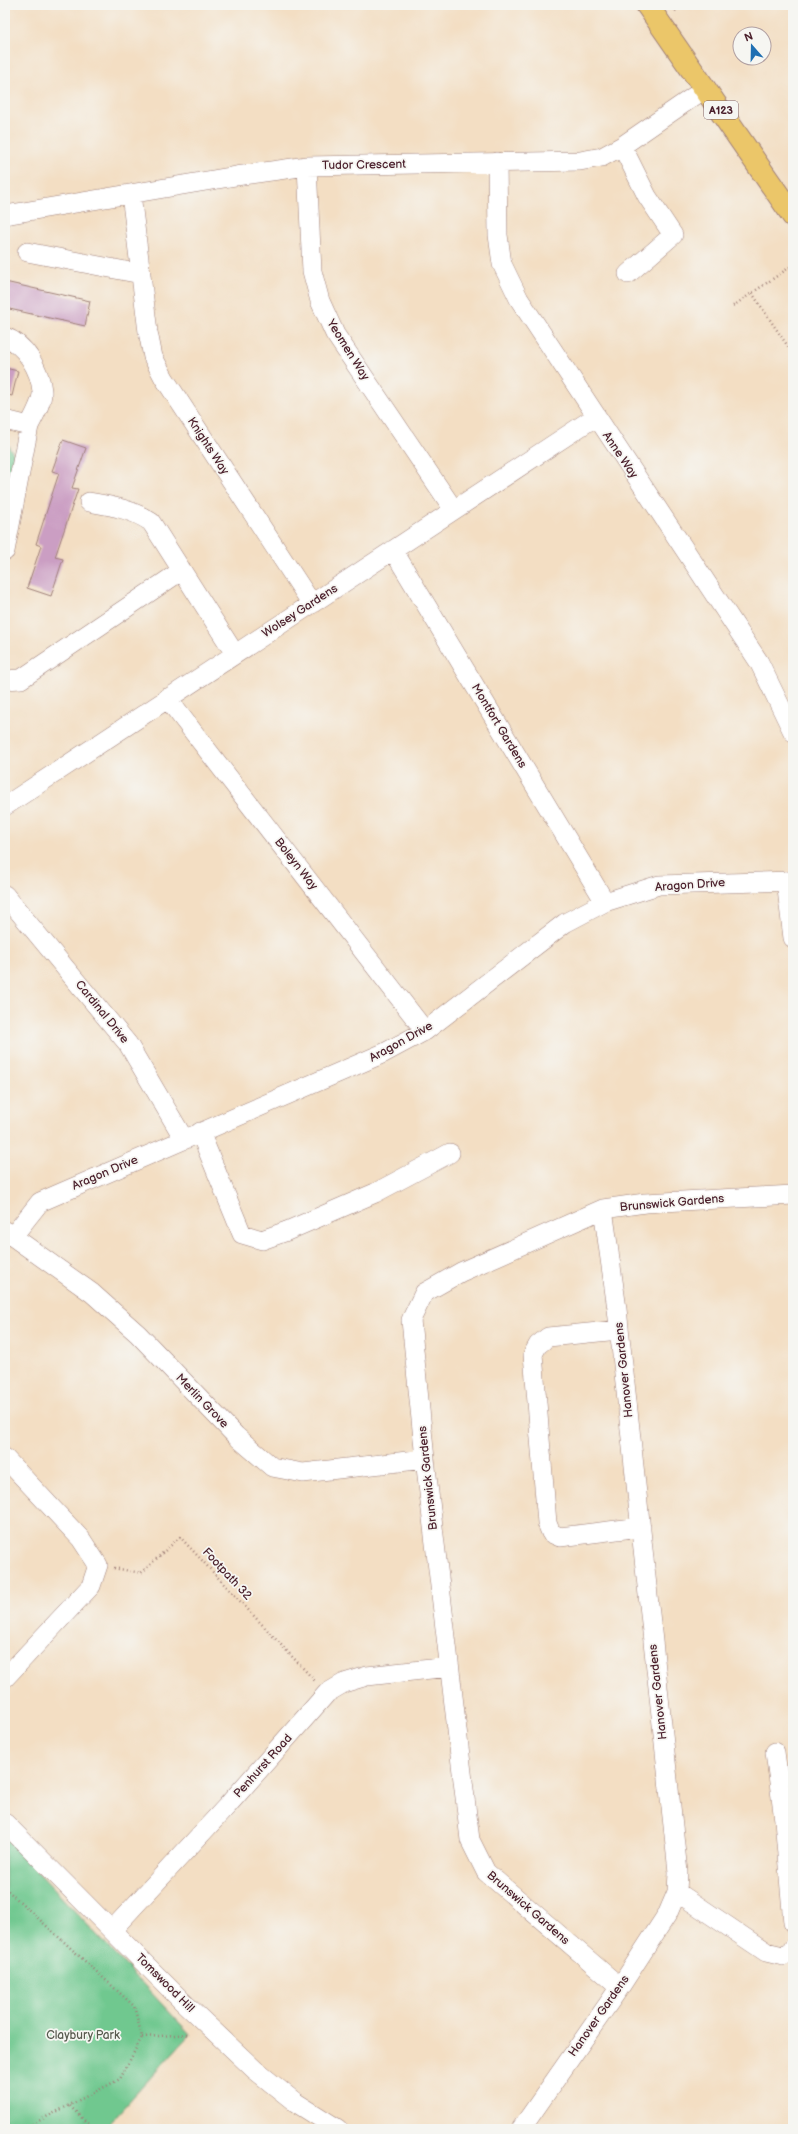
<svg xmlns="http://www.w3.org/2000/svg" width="798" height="2134" viewBox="0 0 798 2134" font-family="'Balsamiq Sans',sans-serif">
	<rect width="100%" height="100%" fill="#f6f6f2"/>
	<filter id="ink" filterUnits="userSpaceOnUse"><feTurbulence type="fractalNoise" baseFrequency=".025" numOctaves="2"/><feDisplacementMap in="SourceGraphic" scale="8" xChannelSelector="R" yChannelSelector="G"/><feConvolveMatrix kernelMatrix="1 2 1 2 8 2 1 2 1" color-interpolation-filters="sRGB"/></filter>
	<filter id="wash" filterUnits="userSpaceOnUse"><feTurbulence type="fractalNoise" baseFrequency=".012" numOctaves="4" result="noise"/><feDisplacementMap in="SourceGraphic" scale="16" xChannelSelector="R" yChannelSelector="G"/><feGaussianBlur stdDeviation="0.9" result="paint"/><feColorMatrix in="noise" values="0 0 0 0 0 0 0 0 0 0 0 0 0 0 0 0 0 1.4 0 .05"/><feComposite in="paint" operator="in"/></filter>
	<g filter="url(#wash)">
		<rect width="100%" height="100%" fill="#f3dec3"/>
		<path fill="#6fc88f" stroke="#5c745d" d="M5,444H7L14,454L5,497Z
			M5,1837L190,2034L104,2129H5Z"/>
		<g id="blocks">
			<path fill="#cb9ec3" d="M5,282L90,301L85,326L5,308Z
				M5,368L18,371L12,396L5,394Z
				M63,440L86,448L72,488L78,489L55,557L63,559L51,596L27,588L41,546L36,544L59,473L52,471Z"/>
		</g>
	</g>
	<g filter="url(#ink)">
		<use href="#blocks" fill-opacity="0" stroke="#9e7e77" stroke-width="1"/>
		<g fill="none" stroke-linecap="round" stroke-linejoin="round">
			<g stroke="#9e7e77" stroke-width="20">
				<path id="minor" d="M622,146L647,196L673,235L628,274
					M497,162L498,235L502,264L519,299L759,662L793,732
					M307,166L312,271L320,301L335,334L454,510
					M131,194L148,332L153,357L164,378L312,604
					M5,215L236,176L307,166L580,161L602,157L622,146L706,88
					M27,252L141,274
					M5,337C25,344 40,370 42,391C43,401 34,416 29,426
					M5,420L29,426L5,551
					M89,502C112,506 132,509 151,522L235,654
					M393,550L605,902
					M5,680L21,679L181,571
					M167,698L425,1031
					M5,806L595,417
					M786,881L793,938
					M5,895L128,1044L184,1139
					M200,1132L242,1234L262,1240L287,1231L375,1193L450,1153
					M5,1231L92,1293L138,1334L236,1436L272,1467L303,1473L425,1459
					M13,1236L40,1202L384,1053L425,1031L565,923L605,902L659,885L793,881
					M619,1330L548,1337L538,1345L533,1354L547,1523L551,1533L560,1537L641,1527
					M5,1458L81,1539L98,1565L91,1586L5,1678
					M775,1752L784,1820L793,1923
					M5,1823L182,2001L255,2070L295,2102L338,2129
					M677,1892L766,1952L783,1956L793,1951V1948
					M112,1930L227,1806L327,1693L344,1683L367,1676L449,1667
					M620,1987L486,1872L470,1840L425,1459L411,1320L424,1293L461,1272L603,1209L645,1203L793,1195
					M521,2129L620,1987L668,1913L677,1892L678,1872L617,1309L603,1209"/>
			</g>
			<g stroke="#9e7e77" stroke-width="24">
				<path id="major" d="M647,5L793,216"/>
			</g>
			<path stroke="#9e7e77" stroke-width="2.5" stroke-dasharray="1 3" stroke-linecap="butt" d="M675,11L683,5
				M752,293L793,354
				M733,306L793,265
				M114,1568L141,1573L180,1537L315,1681
				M5,1888L134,2006L142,2037L120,2079L23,2129
				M142,2037L190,2034
				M70,2106L93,2129"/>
			<use href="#minor" stroke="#fff" stroke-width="19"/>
			<use href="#major" stroke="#ebc669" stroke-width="22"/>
		</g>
	</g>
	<g text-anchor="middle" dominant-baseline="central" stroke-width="3.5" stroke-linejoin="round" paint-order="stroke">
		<rect fill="#f6f6f2" stroke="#7e6067" stroke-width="1" x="704" y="101" width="34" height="18" rx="3"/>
		<g font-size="11" font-weight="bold" fill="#4a1f2b">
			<text x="721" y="110">A123</text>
		</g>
		<g font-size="12" fill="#4a1f2b" stroke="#f6f6f2">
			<text transform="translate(364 165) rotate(-1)">Tudor Crescent</text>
			<text transform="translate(348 350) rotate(58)">Yeomen Way</text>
			<text transform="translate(208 446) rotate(57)">Knights Way</text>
			<text transform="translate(620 455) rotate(56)">Anne Way</text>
			<text transform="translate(300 611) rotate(-33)">Wolsey Gardens</text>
			<text transform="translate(499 726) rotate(59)">Montfort Gardens</text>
			<text transform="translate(296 864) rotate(52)">Boleyn Way</text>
			<text transform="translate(690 885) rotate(-4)">Aragon Drive</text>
			<text transform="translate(102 1012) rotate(51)">Cardinal Drive</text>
			<text transform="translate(401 1042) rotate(-29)">Aragon Drive</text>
			<text transform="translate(105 1173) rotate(-23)">Aragon Drive</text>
			<text transform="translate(672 1203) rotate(-5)">Brunswick Gardens</text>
			<text transform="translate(624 1370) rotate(-96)">Hanover Gardens</text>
			<text transform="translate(202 1401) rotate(46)">Merlin Grove</text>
			<text transform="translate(428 1478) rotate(-96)">Brunswick Gardens</text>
			<text transform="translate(227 1574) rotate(47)">Footpath 32</text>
			<text transform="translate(658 1692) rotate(-96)">Hanover Gardens</text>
			<text transform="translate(263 1766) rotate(-48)">Penhurst Road</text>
			<text transform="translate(528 1908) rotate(41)">Brunswick Gardens</text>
			<text transform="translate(165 1983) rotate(45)">Tomswood Hill</text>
			<text transform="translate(599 2016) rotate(-55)">Hanover Gardens</text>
		</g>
		<g font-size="12" fill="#575a4e" stroke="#f6f6f2">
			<text x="83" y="2035">Claybury Park</text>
		</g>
	</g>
	<rect width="798" height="2134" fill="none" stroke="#f6f6f2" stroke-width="20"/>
	<g transform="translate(752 46) rotate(340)"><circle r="19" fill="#f6f6f2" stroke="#b1a0a2"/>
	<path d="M0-3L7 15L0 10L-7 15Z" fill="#1f6fb2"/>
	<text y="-6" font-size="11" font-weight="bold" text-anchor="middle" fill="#4a1f2b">N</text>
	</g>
</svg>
